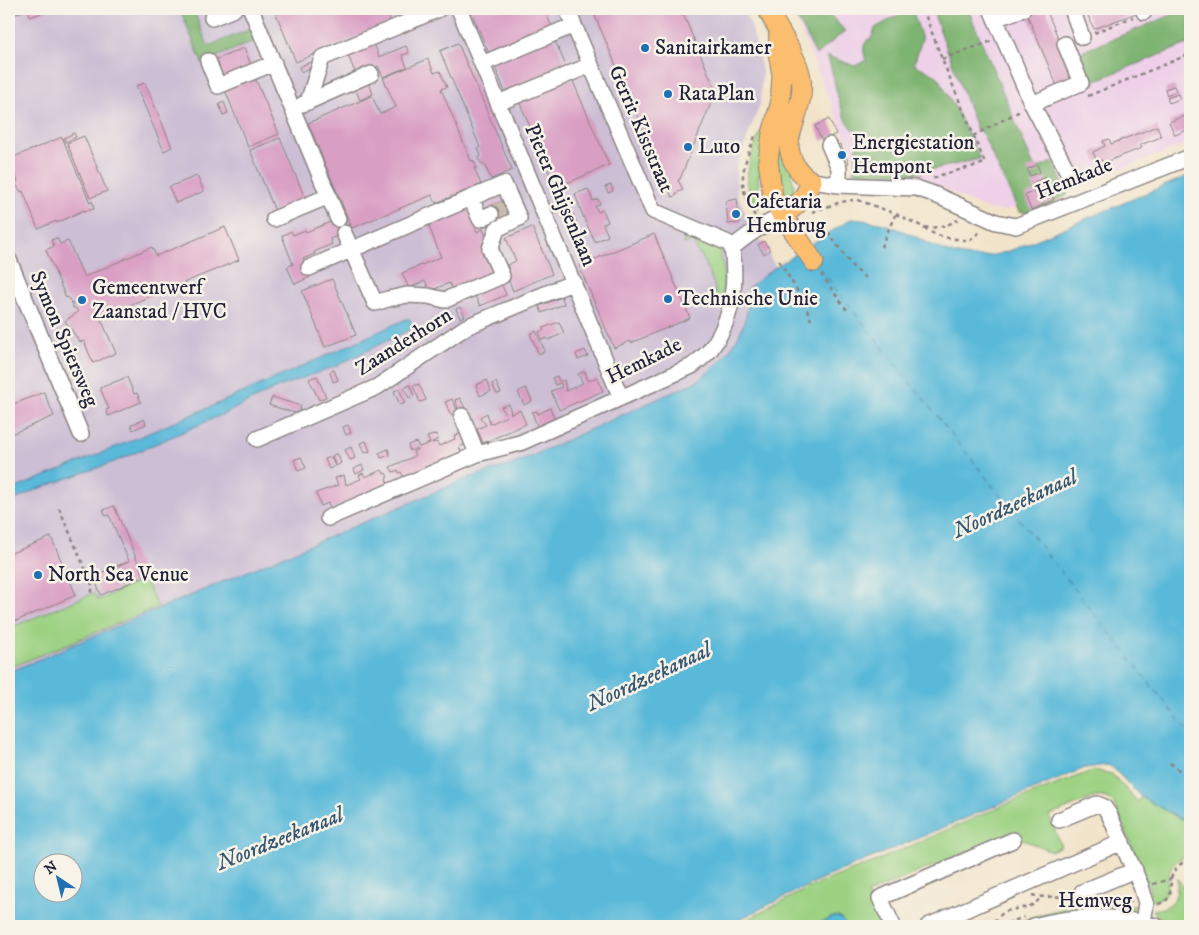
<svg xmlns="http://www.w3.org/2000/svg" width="1199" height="935" viewBox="0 0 1199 935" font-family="'IM FELL DW Pica',serif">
	<rect width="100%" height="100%" fill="#f7f3e8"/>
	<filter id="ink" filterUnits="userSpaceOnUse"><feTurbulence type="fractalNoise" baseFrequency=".02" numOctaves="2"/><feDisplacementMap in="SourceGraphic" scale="10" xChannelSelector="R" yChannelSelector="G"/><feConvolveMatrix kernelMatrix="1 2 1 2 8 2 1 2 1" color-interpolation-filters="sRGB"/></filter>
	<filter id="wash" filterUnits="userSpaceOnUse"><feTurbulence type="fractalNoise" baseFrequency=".0096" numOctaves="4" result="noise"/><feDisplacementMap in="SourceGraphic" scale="20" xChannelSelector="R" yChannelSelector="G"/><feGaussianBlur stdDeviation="1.12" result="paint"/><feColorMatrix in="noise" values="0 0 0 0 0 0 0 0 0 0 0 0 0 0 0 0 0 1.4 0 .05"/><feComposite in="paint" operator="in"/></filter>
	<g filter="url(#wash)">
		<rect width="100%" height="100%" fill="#f2e4ca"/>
		<path fill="#eed0e8" d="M790,9H1190V143L1005,211L983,208L934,184L909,182L857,166L796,19Z"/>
		<path fill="#ccbed4" d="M9,9H742L751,25L762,70L760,104L736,167L737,192L747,218L792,295L780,376L9,698Z"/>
		<path fill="#9dd283" stroke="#607a5f" d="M753,9H759L764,17L774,53L776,73L761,174L758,177L761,205L757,209C734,175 759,143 768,110C778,75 770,39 753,9Z
			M782,55L793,72L792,176L794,189L789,201L783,204L776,175Z
			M688,234L715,245L721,251C719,257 723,260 723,266C724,280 723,293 721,306L717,305L710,307L709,304L717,300L714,284L701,254L699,255L693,241L684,244L683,240Z
			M144,579L158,607L9,668V628L94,593L98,600Z
			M1094,770L1112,774L1138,802L1141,797L1181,819L1190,821V854C1166,864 1170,872 1166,894L1157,900L1151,901L1149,887L1115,806C1110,798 1104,796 1095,797L1049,816L1061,846L1051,851L1011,835H1006L867,894L881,926H848L839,917H833L814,926H735L810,887L876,861L1004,805Z
			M1177,878L1184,888L1188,886L1190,889V926L1159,918L1153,910C1175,907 1178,898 1177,878Z
			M1108,903L1136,906L1132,912L1128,913L1079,911L1020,926H1007C1040,913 1073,905 1108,903Z"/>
		<path fill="#7eb471" stroke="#506b56" d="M180,9H193L208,46L254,28L259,39L202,63Z
			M789,9H825L845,31L816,55L802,27Z
			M909,9H912L922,39L914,64L937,76L958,113L980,159L912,174L853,172L859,135C836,116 837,81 827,56L855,66L866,60C863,51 862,46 868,39H871L875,28Z
			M932,9H968L1035,169L1053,162L1068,195L1029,213L1019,212L980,129L977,130Z
			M1186,9H1190V43L1089,83L1076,54Z"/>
		<path fill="#5ab9d9" stroke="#3e6e8a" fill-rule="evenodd" d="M1190,175V821L1181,819L1141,797L1112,767L1107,765L1085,768L819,880L734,922L729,926H9V672L471,477L514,464L697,381C730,357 750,329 749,287L774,268L851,219C865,220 880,222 893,227C941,245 955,269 1012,250ZM42,862H72V892H42Z
			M406,319H410L413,328L336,366L281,386L226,413L114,462L35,490L9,503V491C142,437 275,380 406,319Z
			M833,917H839L848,926H814Z"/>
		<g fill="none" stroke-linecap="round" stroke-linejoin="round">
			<path stroke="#365772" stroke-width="1" stroke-dasharray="6 5" stroke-linecap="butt" d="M820,269L1190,734"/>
		</g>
		<g id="blocks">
			<path fill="#d99ec4" d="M9,9H50L31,17L27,9L9,17Z
				M274,9H385L391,22L296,62Z
				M470,9H544L554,31L491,58Z
				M592,9H681L716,91L680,179L678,180L683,190L676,193L677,195L672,197Z
				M1033,9H1046L1075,79L1057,86L1026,12Z
				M1085,9H1137L1139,12L1094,29Z
				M553,36L567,68L506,94L493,62Z
				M458,43L512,170L491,179L484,164L482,165L478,158L481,156L478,148L480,147L440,51Z
				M374,44L379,57L406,46L409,53L402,55L407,67L383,77L378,66L356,75L348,55Z
				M244,48L252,67L220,80L212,61Z
				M428,59L434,73L440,71L447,87L441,89L471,161L473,160L477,168H474L481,184L473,188L476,195L468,199L465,191L436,203L432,195L352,228L308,123L372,96L380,114L396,107L383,78Z
				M310,62L312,67L301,72L299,67Z
				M255,78L279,134L248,147L225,90Z
				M572,79L609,165L556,188L519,101Z
				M369,82L373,94L360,100L355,88Z
				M145,83L172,147L164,151L136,86Z
				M1174,86L1176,91L1167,96L1165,89Z
				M1178,94L1180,99L1169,103L1167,98Z
				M224,102L228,113L223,115L219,104Z
				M1190,114V129L1175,135L1169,122Z
				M829,119L836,134L822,141L815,126Z
				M1157,126L1161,137L1140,145L1142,148L1103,163L1102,160L1097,162L1093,152L1105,146L1103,141L1109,139L1111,144Z
				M74,133L76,137L66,142L64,138Z
				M84,136L107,191L90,198L67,143Z
				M62,137L90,203L92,201L94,209L84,211V210L57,223L56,221L38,229L23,191L21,192L15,183L18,181L9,159Z
				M280,138L305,198L275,211L250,150Z
				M840,144L849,163L843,166L834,147Z
				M1037,165L1040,172L1030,176L1027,169Z
				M197,176L204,191L176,203L169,187Z
				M1045,177L1054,200L1031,210L1025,195L1035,191L1032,183Z
				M611,185L613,191L608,193L605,187Z
				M588,189L593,201L598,199L600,204L595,206L598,212L603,210L608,222L603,224L608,236L595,242L583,216L575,194Z
				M737,199L740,223L728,224L726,201Z
				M505,200L510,214L494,221L488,207Z
				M467,208L477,232L483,229L488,241L483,243L495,272L453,290L449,283L430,291L425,281L409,288L402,273L441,257L428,224Z
				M573,214L576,222L568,225L565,218Z
				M345,216L351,230L330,239L332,244L314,252L315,254L303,259L310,277L295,284L287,267L293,264L282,236L291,231L293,235L305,230L306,232Z
				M225,227L239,260L100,317L116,353L93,363L84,341L80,342L65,321L78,312L76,308H73V305L68,297L66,298L46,250L54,246L51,240L57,238L60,244L68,241L84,277L152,247L156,256Z
				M532,227L552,274L513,291L506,273L510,271L507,265L516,261L506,238Z
				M654,234L690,318L631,343L630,341L614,348L579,266Z
				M764,241L770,250L764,254L758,245Z
				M332,279L356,335L325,347L302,291Z
				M501,283L506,295L480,306L474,294Z
				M562,297L564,304L542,313L539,306Z
				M460,307L465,316L460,318L456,309Z
				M559,322L564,333L548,340L547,338L542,340L539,332L544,330L543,328Z
				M536,331L545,351L539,354L530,334Z
				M413,336L417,343L398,355L394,349Z
				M585,350L588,356L578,360L576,354Z
				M334,370L338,380L333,382L330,372Z
				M585,371L588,381L597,377L603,391L559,410L551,391L562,387L560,383L555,385L552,378L557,376L560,382L564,380L566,391L583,383L578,374Z
				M317,376L326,397L319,400L309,379Z
				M127,377L134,394L137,393L141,402L108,416L106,410L109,409L100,388Z
				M487,380L491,391L480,396L476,385Z
				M496,382L501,393L497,394L492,384Z
				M419,384L426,400L420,402L413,386Z
				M410,385L414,396L409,398L404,388Z
				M526,388L532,401L524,405L518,392Z
				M399,389L405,403L400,405L394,391Z
				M44,392L54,416L9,435V406Z
				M272,397L301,406L298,414L269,405Z
				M460,398L465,408L459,411L455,400Z
				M452,399L458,412L451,415L445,402Z
				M509,404L511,414L520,410L526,424L483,443L477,429L486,425L480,417L487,413L490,424L507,416L501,407Z
				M550,408L556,422L538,429L532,412L537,411L538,414Z
				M144,419L146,424L133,430L131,425Z
				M348,425L351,433L346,435L343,427Z
				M461,433L466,444L459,447L462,454L438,462L439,463L432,465L404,478L401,472L399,473L398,470L393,472L390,467L415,456L413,452L417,450V448L410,451L408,445L416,442L419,447L430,443L427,437L436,434L438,439L432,442V443L437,442L439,446L455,439L454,436Z
				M366,441L370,451L364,453L360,443Z
				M351,447L355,458L350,460L345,450Z
				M388,449L390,455L381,458L379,453Z
				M337,453L341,463L336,466L332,456Z
				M301,457L306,468L298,471L294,460Z
				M331,457L335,466L329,469L325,459Z
				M362,465L364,470L356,474L354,469Z
				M382,470L384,474L386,473L388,477L386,478L388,485L369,492L331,509L328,503L321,506L316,493L338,485L335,478L344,475L346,485L361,479L359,475L363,473L365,477Z
				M114,506L144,577L101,595L93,576L129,561L109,515L106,516L103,510Z
				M51,537L76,595L9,624V554Z"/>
		</g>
	</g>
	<g filter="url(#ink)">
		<use href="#blocks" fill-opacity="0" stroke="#8a8382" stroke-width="1"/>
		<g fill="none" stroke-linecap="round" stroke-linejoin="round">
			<path stroke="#c8bdad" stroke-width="15" stroke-dasharray="15 8" stroke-linecap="butt" d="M491,214L507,207"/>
			<g stroke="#8a8382" stroke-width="18">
				<path id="minor" d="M251,9L338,219
					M459,9L621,398
					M567,9L653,211L728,243L732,248
					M991,9L1032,104L1069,174
					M1072,9L1082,37
					M1143,9L1144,12
					M212,18L234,9
					M995,19L1023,9
					M208,61L218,86L274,63
					M482,64L574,25
					M308,102L322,58L439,9
					M498,103L591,65
					M303,104L371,74
					M1032,104L1081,83L1065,44
					M829,145L839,168V185
					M812,181L839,185L916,188L931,193L996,222L1016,226L1190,157
					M274,219L329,196
					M344,233L375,303L388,299L407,295L428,296L445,300L502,276L490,249L497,229L519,218L504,184L471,198
					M732,248C748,234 763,225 782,216
					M9,260L81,434
					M309,268L471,198L480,219L491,214
					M462,416L477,454
					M257,439L377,387L466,327L574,282
					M328,518L477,454L520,443L692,366C698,361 705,356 710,350C732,321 737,284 732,248
					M1059,820L1097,804L1104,807L1109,814L1141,886L1146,903L1143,923
					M1082,892L1135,870
					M893,926L880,898L1013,840
					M928,926L1122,842
					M1034,926C1073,915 1116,915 1156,926"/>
			</g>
			<g stroke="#8a8382" stroke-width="21">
				<path id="major" d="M767,9C777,27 795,54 800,73C806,95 795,116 790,137C786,154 797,174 812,181C803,200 798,205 782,216
					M779,32L778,53L782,75L780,105L772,134L768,160L773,197L782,216L788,223L814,262"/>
			</g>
			<path stroke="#8a8382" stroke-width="2.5" stroke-dasharray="4 4" stroke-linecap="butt" d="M923,9L942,59L985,163L941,175L933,179
				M1094,33L1133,17
				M942,59L992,41
				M1088,96L1190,54
				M973,136L1020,111
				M858,200L896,214L923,227L931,228L947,225L958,220
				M812,212L841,202L853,200
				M755,216C735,184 743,166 756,134
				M924,228C935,237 956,240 970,240L982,230
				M828,232L852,266L869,281
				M881,247L895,215
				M779,261L803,300L811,320
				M821,274L849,313
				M59,508L93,587L91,594
				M1189,730L1190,732
				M1170,763L1190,779
				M1153,884L1171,879
				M1032,895C1045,899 1058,894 1071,899
				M1098,901L1132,902
				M1158,904C1178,899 1166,884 1174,871C1178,865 1185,861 1190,858
				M987,926C995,923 999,914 1007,911C1020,907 1032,910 1040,898
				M1000,926L1024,917"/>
			<use href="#minor" stroke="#fff" stroke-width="15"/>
			<use href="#major" stroke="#fbbd6e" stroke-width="19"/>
		</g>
	</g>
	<g fill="#1f6fb2" stroke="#f7f3e8" stroke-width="2">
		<circle cx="645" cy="48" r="5"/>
		<circle cx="668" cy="94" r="5"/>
		<circle cx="688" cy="147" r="5"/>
		<circle cx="842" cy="155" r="5"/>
		<circle cx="736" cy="214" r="5"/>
		<circle cx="668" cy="299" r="5"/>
		<circle cx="82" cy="300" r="5"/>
		<circle cx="38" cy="575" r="5"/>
	</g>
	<g text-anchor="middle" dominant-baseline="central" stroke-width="5" stroke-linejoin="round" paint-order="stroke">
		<g font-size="21" fill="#22223b" stroke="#f7f3e8" text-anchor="start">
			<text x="655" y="48">Sanitairkamer</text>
			<text x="678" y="94">RataPlan</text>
			<text x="852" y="143">Energiestation<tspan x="852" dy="24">Hempont</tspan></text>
			<text x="698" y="147">Luto</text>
			<text x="746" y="202">Cafetaria<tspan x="746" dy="24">Hembrug</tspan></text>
			<text x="92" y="288">Gemeentwerf<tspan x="92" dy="24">Zaanstad / HVC</tspan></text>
			<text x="678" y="299">Technische Unie</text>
			<text x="48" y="575">North Sea Venue</text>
		</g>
		<g font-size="21" fill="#22223b" stroke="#f7f3e8">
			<text transform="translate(641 129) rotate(67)">Gerrit Kiststraat</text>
			<text transform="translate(1074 179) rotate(-22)">Hemkade</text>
			<text transform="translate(560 195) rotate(67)">Pieter Ghijsenlaan</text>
			<text transform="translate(64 339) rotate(67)">Symon Spiersweg</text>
			<text transform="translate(404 342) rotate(-32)">Zaanderhorn</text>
			<text transform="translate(644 361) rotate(-26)">Hemkade</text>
			<text x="1095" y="901">Hemweg</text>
		</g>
		<g font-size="22" font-style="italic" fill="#365772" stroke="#f7f3e8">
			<text transform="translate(1015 504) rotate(-25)">Noordzeekanaal</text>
			<text transform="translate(649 677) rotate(-25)">Noordzeekanaal</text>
			<text transform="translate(280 839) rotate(-22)">Noordzeekanaal</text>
		</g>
	</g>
	<rect width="1199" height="935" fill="none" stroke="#f7f3e8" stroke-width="30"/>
	<g transform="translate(58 878) rotate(325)"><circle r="24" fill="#f7f3e8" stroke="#a29fa3"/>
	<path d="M0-4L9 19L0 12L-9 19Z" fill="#1f6fb2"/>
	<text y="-8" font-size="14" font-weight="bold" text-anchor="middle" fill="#22223b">N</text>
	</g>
</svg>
